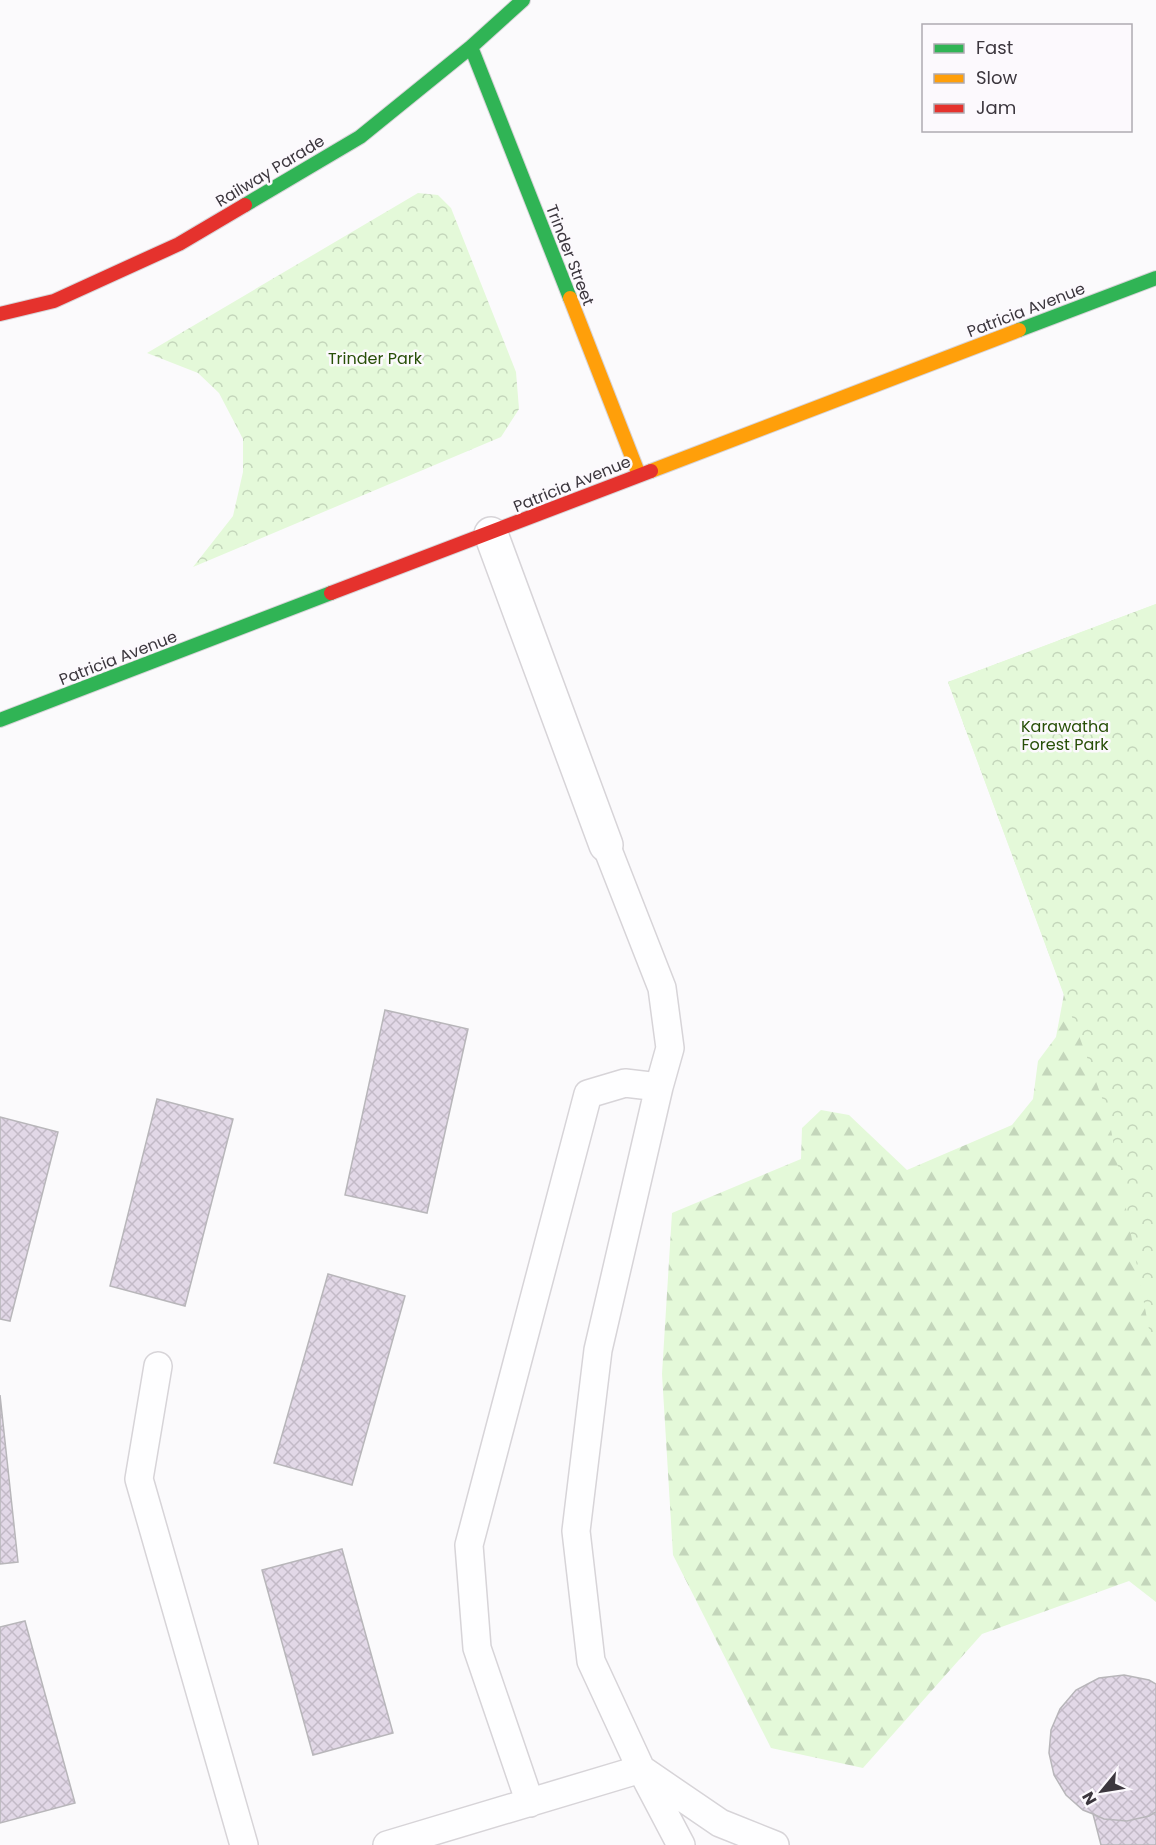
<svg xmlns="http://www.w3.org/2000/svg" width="1156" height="1845" viewBox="0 0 1156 1845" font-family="Poppins,sans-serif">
	<defs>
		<pattern id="forest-firs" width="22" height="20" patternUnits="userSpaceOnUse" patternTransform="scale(1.5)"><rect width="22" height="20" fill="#e4f9d9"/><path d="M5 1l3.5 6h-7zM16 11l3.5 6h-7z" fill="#c4d6bb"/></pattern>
		<pattern id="park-crowns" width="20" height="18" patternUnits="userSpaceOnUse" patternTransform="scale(1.5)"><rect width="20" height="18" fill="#e4f9d9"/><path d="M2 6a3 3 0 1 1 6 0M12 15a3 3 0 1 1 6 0" fill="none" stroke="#c4d6bb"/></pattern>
		<pattern id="building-cross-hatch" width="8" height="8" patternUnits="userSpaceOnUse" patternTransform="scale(1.5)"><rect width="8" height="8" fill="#e2d8e7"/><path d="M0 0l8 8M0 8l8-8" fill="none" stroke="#c3bac7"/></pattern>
	</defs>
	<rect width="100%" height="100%" fill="#fbfafc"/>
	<path fill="url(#forest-firs)" d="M1156,604V1602L1129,1581L982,1634L863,1768L771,1748L673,1555L662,1374L672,1213L801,1159L802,1128L821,1110L849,1115L907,1170L1012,1125L1033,1099L1038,1061L1056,1037L1064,994L948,682Z"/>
	<path fill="url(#park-crowns)" d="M418,193L438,195L451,208L516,372L519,409L501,437L193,567L233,516L243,472V439L219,393L198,373L147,353Z
		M1156,604V1366L1108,1114L948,682Z"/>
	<path fill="url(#building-cross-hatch)" stroke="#b8b6ba" stroke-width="1.5" d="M385,1010L468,1029L427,1213L345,1195Z
		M157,1099L233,1119L185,1306L110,1286Z
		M0,1117L58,1132L10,1321L0,1319Z
		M328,1274L405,1296L352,1485L274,1463Z
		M0,1395L18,1562L0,1564Z
		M342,1549L393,1733L313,1755L262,1570Z
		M25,1621L75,1803L0,1823V1627Z
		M1124,1675L1149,1680L1156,1684V1812L1149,1816L1127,1821L1104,1819L1093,1814L1083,1810L1066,1795L1054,1775L1049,1753L1051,1730L1060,1709L1076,1690L1099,1678Z
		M1156,1812V1845H1101L1093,1814L1104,1819L1127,1821L1149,1816Z"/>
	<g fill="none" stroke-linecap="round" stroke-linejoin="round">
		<g stroke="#d7d4d8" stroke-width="30">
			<path id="lane" d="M158,1366L139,1479L244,1845
				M530,1803L477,1648L469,1545L588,1094L625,1083L659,1087
				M387,1845L641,1769L591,1661L576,1531L598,1350L659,1087L670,1048L662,988L606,845
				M681,1845L641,1769L720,1823L775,1845"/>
		</g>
		<g stroke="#d7d4d8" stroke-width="36">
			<path id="street" d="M491,534L606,845"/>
		</g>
		<g stroke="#d7d4d8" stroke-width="16">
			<path id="fast" d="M471,47L570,298
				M245,205L360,137L471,47L523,0
				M1019,330L1156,278
				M0,720L331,593"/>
		</g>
		<g stroke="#d7d4d8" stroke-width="16">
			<path id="slow" d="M570,298L639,475
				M651,471L1019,330"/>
		</g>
		<g stroke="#d7d4d8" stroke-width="16">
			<path id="jam" d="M0,314L54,301L179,244L245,205
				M331,593L651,471"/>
		</g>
		<use href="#lane" stroke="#fefeff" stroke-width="27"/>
		<use href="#street" stroke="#fefeff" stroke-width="33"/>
		<use href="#fast" stroke="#30b455" stroke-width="14"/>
		<use href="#slow" stroke="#ff9f0a" stroke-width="14"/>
		<use href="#jam" stroke="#e5322d" stroke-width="14"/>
	</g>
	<g text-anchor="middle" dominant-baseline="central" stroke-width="5" stroke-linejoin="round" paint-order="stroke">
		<g font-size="16" fill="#3c373e" stroke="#fcf9fd">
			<text transform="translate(270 171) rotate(-31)">Railway Parade</text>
			<text transform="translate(570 255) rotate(69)">Trinder Street</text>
			<text transform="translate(1026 310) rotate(-21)">Patricia Avenue</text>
			<text transform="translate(572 484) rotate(-22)">Patricia Avenue</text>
			<text transform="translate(118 658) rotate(-21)">Patricia Avenue</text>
		</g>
		<g font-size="16" fill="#284f08" stroke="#fcf9fd">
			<text x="375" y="358">Trinder Park</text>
			<text x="1065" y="726">Karawatha<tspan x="1065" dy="18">Forest Park</tspan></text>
		</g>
	</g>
	<rect x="922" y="24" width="210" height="108" fill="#fcf9fd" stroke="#afabb1" stroke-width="1.5"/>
	<rect x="934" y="44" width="30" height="9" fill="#30b455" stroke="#afabb1" stroke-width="1.5"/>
	<text x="976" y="54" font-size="18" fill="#3c373e">Fast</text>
	<rect x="934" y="74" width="30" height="9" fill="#ff9f0a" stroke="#afabb1" stroke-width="1.5"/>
	<text x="976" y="84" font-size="18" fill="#3c373e">Slow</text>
	<rect x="934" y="104" width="30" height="9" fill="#e5322d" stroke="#afabb1" stroke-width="1.5"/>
	<text x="976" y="114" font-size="18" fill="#3c373e">Jam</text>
	<g transform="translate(1102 1791) rotate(240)" stroke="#fcf9fd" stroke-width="4.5" paint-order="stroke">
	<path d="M0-4.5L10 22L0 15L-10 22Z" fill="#3c373e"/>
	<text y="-9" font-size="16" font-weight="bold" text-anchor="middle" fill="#3c373e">N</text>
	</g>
</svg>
